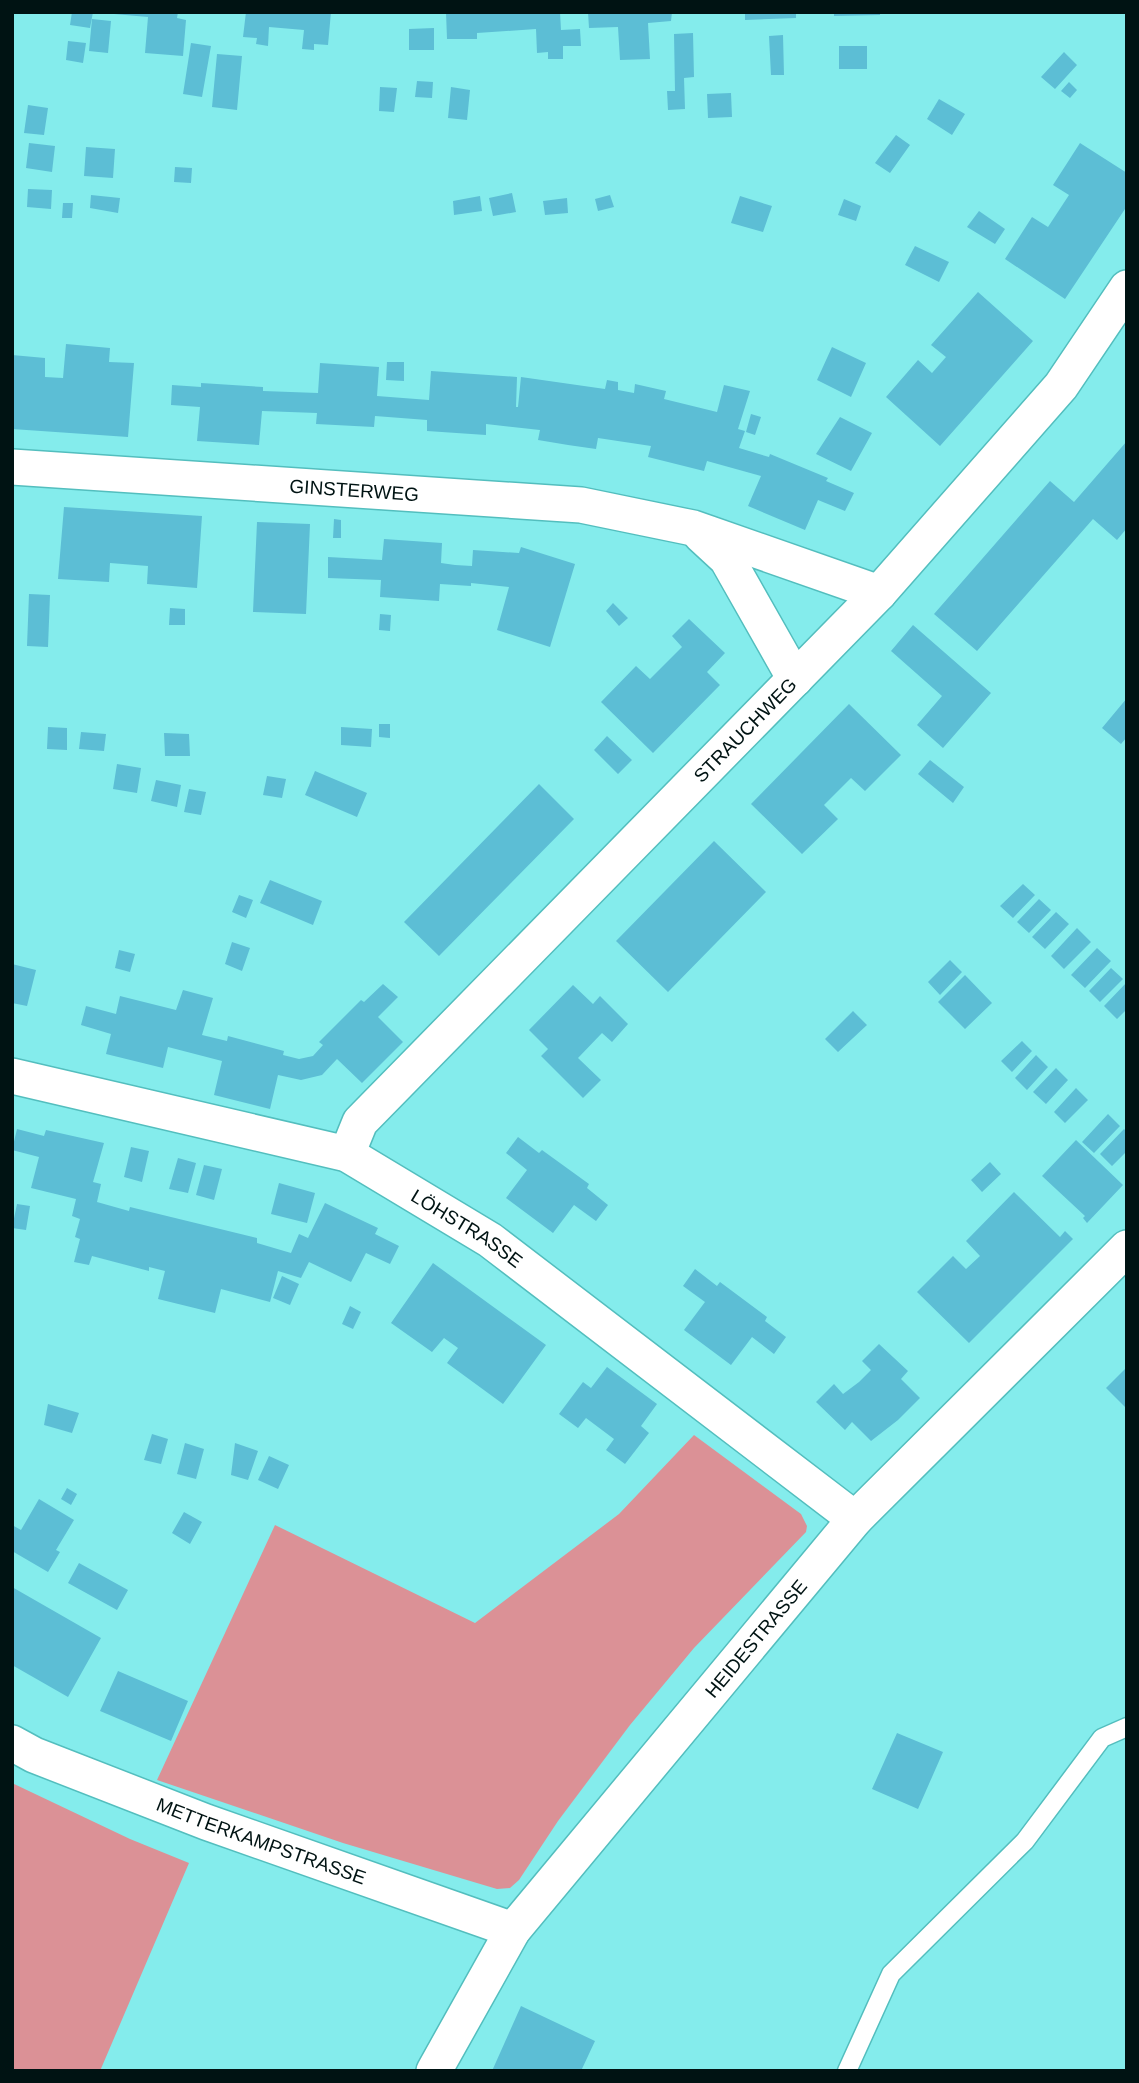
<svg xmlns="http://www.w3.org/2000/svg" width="1139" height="2083" viewBox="0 0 1139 2083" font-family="Helvetica,sans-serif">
	<rect width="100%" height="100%" fill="#84ecec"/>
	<path fill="#db9196" d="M694,1435L801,1514L807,1526L806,1532L694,1648L630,1725L558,1821L519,1880L510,1888L497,1889L343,1843L157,1780L275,1525L475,1623L619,1514Z
		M12,1783L130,1839L189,1863L100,2071H12Z"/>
	<path fill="#5cbed5" d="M72,12H93L90,28L70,25Z
		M114,12H178L177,18L186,20L183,56L145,53L148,17L114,14Z
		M246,12H331L328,45L314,44V50L302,49L304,30L269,27L268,46L256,44L257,38L243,37Z
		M446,12H560L561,30L580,29L581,46H563V59H548V52L537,53L536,29L477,33V39H447Z
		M588,12H672L671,21L648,23L650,59L620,60L618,27L589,28Z
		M745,12H796V18L745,20Z
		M834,12H880V15L834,16Z
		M92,19L111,21L108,53L89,51Z
		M434,28V50H409V29Z
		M693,33L694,77L684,78L685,109L668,110L667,91H675L674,34Z
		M783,35L784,75H771L769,36Z
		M68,41L86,43L83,63L66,60Z
		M191,43L211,46L202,97L183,94Z
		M839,46H867V69H839Z
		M1064,52L1077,65L1055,89L1041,77Z
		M217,54L242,56L237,110L212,107Z
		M417,81L433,82L432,98L415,97Z
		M1069,82L1077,90L1070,98L1061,91Z
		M380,87L397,88L394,112L379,111Z
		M451,87L470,90L467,120L448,118Z
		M731,93L732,117L708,118L707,94Z
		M939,99L965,114L952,135L927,119Z
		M28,105L48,108L44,135L24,133Z
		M896,135L910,145L890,173L875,163Z
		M29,143L55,146L52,172L26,168Z
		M1080,143L1127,173V206L1065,299L1005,259L1032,217L1048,227L1069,195L1053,185Z
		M86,147L115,149L113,178L84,176Z
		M175,167L192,168L191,183L174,182Z
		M28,189L52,190L51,209L27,207Z
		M512,193L516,212L493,216L489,198Z
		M91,195L120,198L118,213L90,208Z
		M610,195L614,207L598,211L595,199Z
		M480,196L482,211L454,215L453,201Z
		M740,196L772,206L763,232L731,223Z
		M567,198L568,213L545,215L543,201Z
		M844,199L861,206L856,221L838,215Z
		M63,203H73L72,218H62Z
		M979,211L1005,229L995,244L967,227Z
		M915,246L949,262L939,282L905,265Z
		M978,292L1033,341L940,446L886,397L918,360L932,373L946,357L931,345Z
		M66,344L110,348L109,362L134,363L128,437L12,429V355L45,358V377L63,378Z
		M832,347L866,363L851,397L817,380Z
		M387,362H404V381L386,380Z
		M320,363L379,367L377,396L429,400L431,371L517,377L516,407H518L521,377L605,389L607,380L618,382V390L634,393L635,384L666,391L664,399L717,412L724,385L750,391L738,429L745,431L739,448L769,457L770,454L828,478L826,481L854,493L845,511L818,500L805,530L748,506L761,476L707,461L704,471L648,457L651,446L598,438L596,449L568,445L538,440L540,430L486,424V435L427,431V420L375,416L374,427L316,424L317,413L262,411L259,445L197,441L200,407L171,405L172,385L201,387V383L263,387V391L318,393Z
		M751,414L761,417L755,435L746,432Z
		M840,417L872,433L851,471L816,454Z
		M1127,441V528L1117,540L1093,519L977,651L934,614L1050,481L1074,502Z
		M64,507L202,516L197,588L147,584L148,566L110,563L109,582L58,579Z
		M334,519L341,520V538H333Z
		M257,522L310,524L306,614L253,612Z
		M384,539L442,543L441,563L455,565L472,566L473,550L519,553L521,547L575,564L550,647L497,630L509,587L471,583V586L440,584L439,601L380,597L381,580L328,578V557L382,560Z
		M29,594L50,595L48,647L27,646Z
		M613,603L628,618L619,626L606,611Z
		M170,608L185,609V625H169Z
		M380,614L391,615L390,631L379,630Z
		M689,619L725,653L707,672L720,685L653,753L601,702L636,666L650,679L682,647L672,636Z
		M913,625L991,693L943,748L917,725L942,696L891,651Z
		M1127,698V737L1121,744L1102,728Z
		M849,704L901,755L865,791L851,778L824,805L838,819L802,854L751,804Z
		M379,724H390V738L379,737Z
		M48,727L67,728V750L47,749Z
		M341,727L372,729L371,747L341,745Z
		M81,732L106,734L104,751L79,749Z
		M164,733L189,734L190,756H165Z
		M607,736L632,760L618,774L594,750Z
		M930,760L964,787L953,803L918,774Z
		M117,764L141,768L137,793L113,789Z
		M315,771L367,793L357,817L305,795Z
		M267,776L286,779L282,798L263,795Z
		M156,780L181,785L177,807L151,801Z
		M539,784L574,819L439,956L404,922Z
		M189,789L206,792L201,815L184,812Z
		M714,841L766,892L668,992L616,941Z
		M270,880L322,901L313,925L260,903Z
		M1023,884L1035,895L1013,918L1000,906Z
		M239,895L253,900L246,918L232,912Z
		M1039,899L1051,910L1029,933L1017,922Z
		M1056,912L1069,924L1045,949L1032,937Z
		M1077,928L1091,942L1064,969L1051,956Z
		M232,942L250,948L242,971L225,964Z
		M1097,948L1111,961L1085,988L1071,975Z
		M119,950L135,954L130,972L115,968Z
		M950,960L962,972L940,995L928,982Z
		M12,964L36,970L27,1006L12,1003Z
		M1111,968L1123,979L1100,1002L1089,991Z
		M965,975L992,1003L965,1029L938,1002Z
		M1127,982V1009L1117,1019L1104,1006Z
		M383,984L398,997L378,1017L403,1042L362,1083L337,1059L322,1075L301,1080L278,1075L270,1109L214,1095L222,1061L168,1047L163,1068L106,1054L111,1034L81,1025L86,1006L116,1014L120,996L176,1010L183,990L213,998L202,1035L227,1041L228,1036L284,1051L283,1055L299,1059L313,1056L323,1045L319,1042L361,1000L364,1002Z
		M573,985L593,1004L600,996L628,1024L612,1042L602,1033L578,1058L601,1080L583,1098L541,1056L548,1049L529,1030Z
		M853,1011L867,1025L838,1052L825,1039Z
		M1022,1041L1032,1051L1012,1072L1001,1061Z
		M1036,1055L1048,1067L1027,1090L1015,1078Z
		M1056,1068L1068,1080L1046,1104L1033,1092Z
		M1076,1088L1088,1100L1065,1123L1054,1112Z
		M1108,1114L1120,1126L1094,1153L1082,1142Z
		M17,1129L44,1136L46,1130L104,1143L93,1182L101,1184L97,1202L129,1211L130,1207L257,1238V1243L291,1253L299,1234L308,1238L325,1203L378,1228L375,1234L399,1246L390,1264L366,1253L351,1282L309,1262L301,1278L278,1271L270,1302L221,1289L215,1313L158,1299L165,1271L149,1267V1271L92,1256L89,1265L74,1262L80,1239L75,1237L80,1219L72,1216L76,1199L31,1188L39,1157L12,1150Z
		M1124,1129L1127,1132V1151L1112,1166L1100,1154Z
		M518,1137L539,1153L542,1150L589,1184L587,1188L608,1205L596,1221L574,1205L553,1233L506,1198L527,1170L506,1153Z
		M1076,1140L1123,1185L1087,1223L1083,1218L1085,1216L1042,1176Z
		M131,1147L149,1151L142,1182L124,1177Z
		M178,1158L196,1163L188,1193L169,1189Z
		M990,1162L1001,1174L982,1192L971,1180Z
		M204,1165L222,1169L214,1200L196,1195Z
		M279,1183L315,1193L307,1223L271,1214Z
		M1014,1192L1060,1237L1065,1231L1073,1239L969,1343L917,1292L953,1256L966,1269L980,1256L966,1241Z
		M17,1204L30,1206L26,1230L12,1228Z
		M433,1263L546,1345L503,1404L447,1363L458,1348L444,1338L432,1352L391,1323Z
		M695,1269L717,1286L720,1282L767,1317L765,1321L786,1337L774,1354L752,1337L731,1365L684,1330L705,1302L683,1286Z
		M282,1276L299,1284L290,1305L273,1298Z
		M350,1306L361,1312L353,1329L342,1324Z
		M879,1344L908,1371L901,1379L920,1398L898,1420L871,1441L852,1422L845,1430L816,1402L834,1384L843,1394L859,1382L871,1370L862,1361Z
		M607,1367L657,1404L641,1426L649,1433L625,1464L606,1450L614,1439L586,1418L578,1428L559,1414L583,1382L591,1388Z
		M1127,1367V1409L1106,1388Z
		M48,1404L79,1413L72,1433L44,1425Z
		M152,1434L168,1439L161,1464L144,1460Z
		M185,1443L204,1449L196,1479L177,1474Z
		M235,1443L258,1451L248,1480L231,1475Z
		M269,1456L289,1465L278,1489L258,1480Z
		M67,1488L77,1494L71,1505L61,1499Z
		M39,1499L74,1520L56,1550L60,1552L48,1572L12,1551V1525L21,1530Z
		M184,1512L202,1522L190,1544L172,1533Z
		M79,1563L128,1590L117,1610L68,1583Z
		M12,1587L101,1638L68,1697L12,1665Z
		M118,1671L188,1701L171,1741L100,1711Z
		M897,1733L943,1752L918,1809L872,1789Z
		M521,2006L595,2041L581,2071H492Z"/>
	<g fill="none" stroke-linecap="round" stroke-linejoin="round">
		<g stroke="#53bebe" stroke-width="21">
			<path id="service" d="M847,2071L891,1974L1025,1841L1102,1738L1127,1727"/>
		</g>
		<g stroke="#53bebe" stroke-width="38">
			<g id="minor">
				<path id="s1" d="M12,467L581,505L693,528L879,593"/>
				<path d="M701,535L727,559L795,679"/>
				<path id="s2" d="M12,1076L347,1154L490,1240L855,1519"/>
				<path id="s3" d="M347,1154L360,1122L879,593L1061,386L1127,288"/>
				<path id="s4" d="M12,1743L34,1755L206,1822L513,1930"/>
				<path id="s5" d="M434,2071L513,1930L855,1519L1127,1248"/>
			</g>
		</g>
		<use href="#service" stroke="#fff" stroke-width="18"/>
		<use href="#minor" stroke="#fff" stroke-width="35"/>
	</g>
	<g text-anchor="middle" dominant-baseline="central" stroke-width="5" stroke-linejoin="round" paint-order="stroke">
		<g font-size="19" fill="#001313" stroke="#91faf9">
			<text stroke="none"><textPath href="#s1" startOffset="343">GINSTERWEG</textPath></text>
			<text stroke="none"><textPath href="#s3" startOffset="584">STRAUCHWEG</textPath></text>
			<text stroke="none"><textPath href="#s2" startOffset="485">LÖHSTRASSE</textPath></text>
			<text stroke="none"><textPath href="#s5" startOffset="541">HEIDESTRASSE</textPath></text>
			<text stroke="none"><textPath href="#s4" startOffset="268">METTERKAMPSTRASSE</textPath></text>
		</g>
	</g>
	<rect width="1139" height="2083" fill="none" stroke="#001313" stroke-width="28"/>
</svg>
